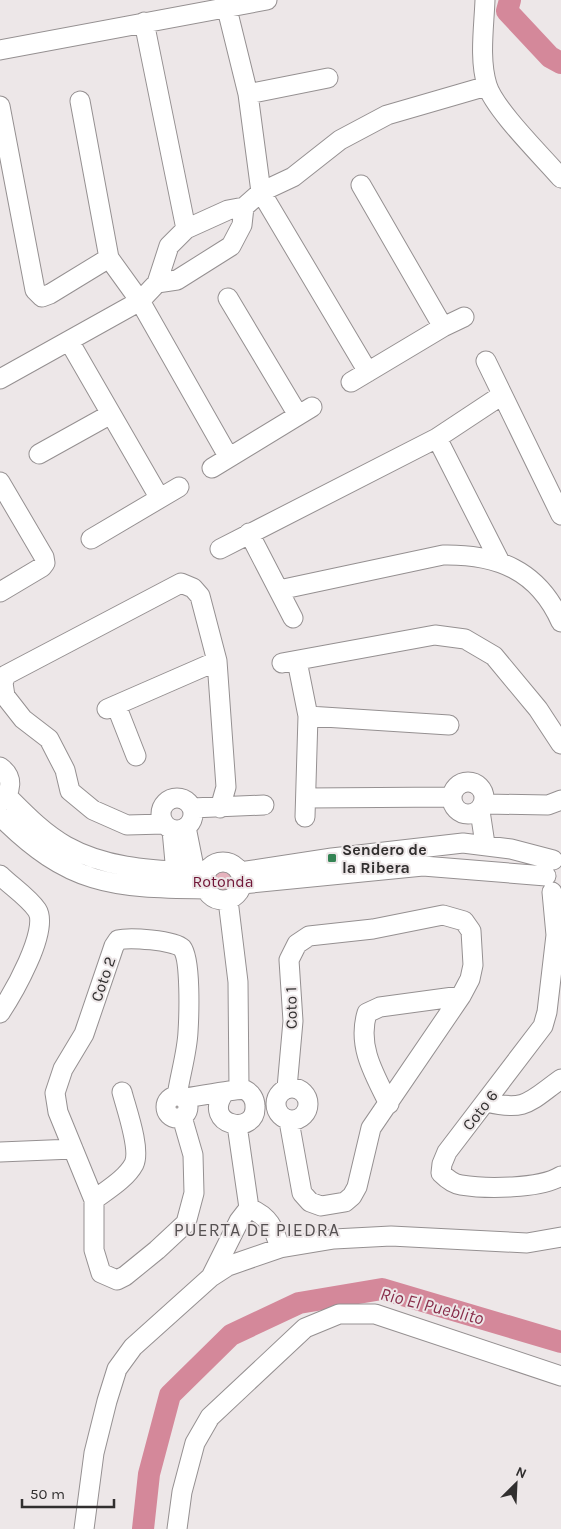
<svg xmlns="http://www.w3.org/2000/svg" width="561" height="1529" viewBox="0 0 561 1529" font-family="Karla,sans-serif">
	<rect width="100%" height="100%" fill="#ede7e8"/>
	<path fill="#e6b2bd" d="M205 881a18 18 0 1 1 36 0a18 18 0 1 1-36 0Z"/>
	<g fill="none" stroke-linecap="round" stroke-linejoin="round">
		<path stroke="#d4889a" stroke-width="22" d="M510,0L507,11L550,57L561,63
			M143,1529L149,1474L170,1395L231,1335L299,1303L382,1289L561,1342"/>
		<g stroke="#959091" stroke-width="21">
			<path id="minor" d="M485,0C484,27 479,59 487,85C494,109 543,157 561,178
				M227,9L248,94L261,192L368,372
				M144,22L186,229
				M0,50L267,0
				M248,94L328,78
				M80,101L109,258L140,301L228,456
				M0,106L35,290L42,297L50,294L109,258
				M361,185L443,327
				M157,283L177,280L231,246L242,225L244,207
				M228,298L298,415
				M69,341L159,497
				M486,361L561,515
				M0,379L140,301L157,283L169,246L186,229L228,210L244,207L261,192L293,177L340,140L387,115L487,86
				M351,382L443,327L464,317
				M437,438L500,562
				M39,454L111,414
				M212,468L312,407
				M0,482L44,557L45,563L42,567L0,592
				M249,533L293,618
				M91,539L179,487
				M220,549L437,438L502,395
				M279,590L443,555C497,554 538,570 561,622
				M297,661L308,716L305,817
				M282,663L435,635L465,639L494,656L538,709L561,744
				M116,705L136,756
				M107,709L217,661
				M308,716L449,725
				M0,767C14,777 12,792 0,802
				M452 798a16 16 0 1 1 32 0a16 16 0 1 1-32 0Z
				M7,796C25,814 43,833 66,846C109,870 157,870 205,873
				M307,798L451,797
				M161 814a16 16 0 1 1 32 0a16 16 0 1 1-32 0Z
				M485,804L548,805L561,800
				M192,808L264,805
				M480,811L485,844
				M0,816C69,885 111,888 205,889
				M164,824L127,825L93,810L70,791L65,770L49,739L23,719L5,696L3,683L6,675L181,583L193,588L200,596L217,661L226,787L220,808
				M186,827L195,872
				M172,830L176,873
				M204 881a19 19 0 1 1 38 0a19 19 0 1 1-38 0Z
				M240,872L332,858L463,843L511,849L553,860
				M0,875C11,886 28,897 37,910C50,930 12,995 0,1013
				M242,884L423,866L546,876
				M552,892L556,935L547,1012L543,1026L447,1152L442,1164L441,1173C447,1179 454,1184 461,1185C486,1189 540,1189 561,1176
				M228,900L238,982L239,1088
				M276 1104a16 16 0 1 1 32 0a16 16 0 1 1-32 0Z
				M287,1088L293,1021L289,960L297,944L309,936L373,929L443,915L464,921L471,931L473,965L470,979L461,996L371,1128L357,1187L352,1196L345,1202L321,1206L310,1202L302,1193L289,1121
				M166 1107a11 11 0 1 1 22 0a11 11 0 1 1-22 0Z
				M177,1096C180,1075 187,1053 188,1032C189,1016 191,959 182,948C174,940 129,937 118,940L114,946L84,1034L63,1069L55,1093L58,1112L94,1200V1250L101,1273L117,1280L125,1276L157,1250L186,1223L194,1193L193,1155L182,1117
				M184,1098C195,1097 239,1088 245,1090C251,1093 255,1099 255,1106C257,1137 201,1126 224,1093
				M487,1102C526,1112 530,1101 561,1079
				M389,1104C374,1074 357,1046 367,1013L380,1007L461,996
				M237,1125L249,1208
				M0,1152L73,1149
				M94,1200C107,1190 126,1179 134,1164C141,1149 126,1108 122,1092
				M212,1275L239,1221L249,1208C269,1216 274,1228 280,1248
				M84,1529L94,1453L107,1401L117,1369L133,1347L211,1277L228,1266L280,1248L334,1239L391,1236L527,1243L561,1237
				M177,1529L182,1492L195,1443L210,1417L305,1328L339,1314H375L561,1376"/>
		</g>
		<use href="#minor" stroke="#fff" stroke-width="19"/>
	</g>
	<rect fill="#348454" stroke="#ede7e8" stroke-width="2" x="327" y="853" width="10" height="10" rx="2.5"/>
	<g text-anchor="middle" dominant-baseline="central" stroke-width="4" stroke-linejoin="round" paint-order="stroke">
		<g font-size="16" font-weight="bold" fill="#312f2f" stroke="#ede7e8" text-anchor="start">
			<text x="342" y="849">Sendero de<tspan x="342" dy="18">la Ribera</tspan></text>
		</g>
		<g font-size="16" fill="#711637" stroke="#ede7e8">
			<text x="223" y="881">Rotonda</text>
		</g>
		<g font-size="16" fill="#312f2f" stroke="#ede7e8">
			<text transform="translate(103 979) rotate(-71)">Coto 2</text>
			<text transform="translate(291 1008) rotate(-91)">Coto 1</text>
			<text transform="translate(480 1110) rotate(-52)">Coto 6</text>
		</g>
		<g font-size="18" letter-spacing="1" fill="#565152" stroke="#ede7e8">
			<text x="257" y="1230">PUERTA DE PIEDRA</text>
		</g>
		<g font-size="18" font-style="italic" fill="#882d4a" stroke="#ede7e8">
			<text transform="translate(432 1306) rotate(14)">Rio El Pueblito</text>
		</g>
	</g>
	<g transform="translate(516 1484) rotate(24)" stroke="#ede7e8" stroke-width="4" paint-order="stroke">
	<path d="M0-4L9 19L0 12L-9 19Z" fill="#312f2f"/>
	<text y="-8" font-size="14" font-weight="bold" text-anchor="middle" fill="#312f2f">N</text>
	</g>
	<path d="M22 1499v8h92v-8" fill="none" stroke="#312f2f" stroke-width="2.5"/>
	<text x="30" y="1499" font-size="15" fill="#312f2f" stroke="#ede7e8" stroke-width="4" paint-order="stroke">50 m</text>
</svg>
